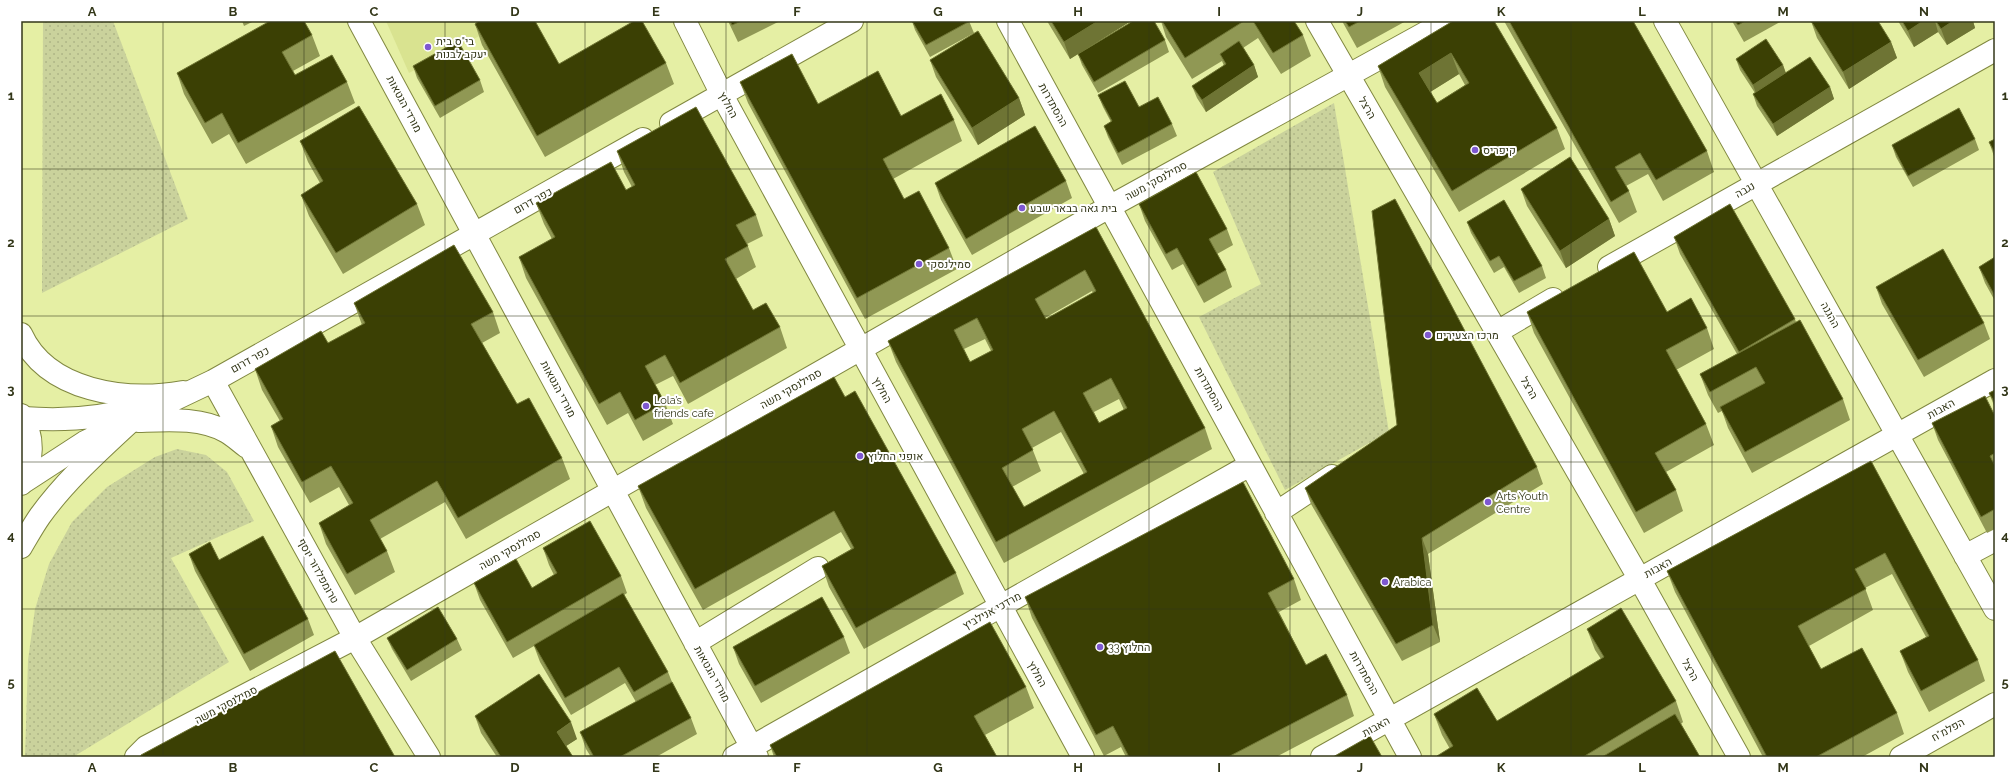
<svg xmlns="http://www.w3.org/2000/svg" width="2016" height="778" viewBox="0 0 2016 778" font-family="Raleway,Heebo,sans-serif">
	<defs>
		<pattern id="grass-dots" width="8" height="8" patternUnits="userSpaceOnUse"><rect width="8" height="8" fill="#cad29c"/><path d="M2 2h.1M6 6h.1" fill="none" stroke="#aeb586" stroke-width="1.8" stroke-linecap="round"/></pattern>
	</defs>
	<rect width="100%" height="100%" fill="#e5efa4"/>
	<path fill="#d9e390" d="M386,21H508L409,73Z"/>
	<path fill="url(#grass-dots)" d="M43,21H113L188,219L42,293Z
		M1334,103L1389,432L1285,490L1199,317L1261,284L1213,172Z
		M177,449L206,455L227,472L254,521L171,558L229,662L73,757H25L28,660L35,609L49,564L72,522L107,487L155,457Z"/>
	<g fill="none" stroke-linecap="round" stroke-linejoin="round">
		<g stroke="#818841" stroke-width="24">
			<path id="minor" d="M359,21L757,757
				M685,21L722,95L1083,757
				M1008,21L1410,757
				M1317,21L1639,578L1739,757
				M1665,21L1995,609
				M671,123L852,21
				M1609,267L1995,50
				M1497,332L1553,299
				M213,381L355,638L429,757
				M23,418C62,421 100,419 138,407
				M138,421C167,420 201,417 227,432C234,436 240,442 247,447
				M22,483L85,442L213,381L643,139
				M1276,513L1332,476
				M1965,556L1995,540
				M695,643L818,568
				M136,757L146,747L355,638L1109,207L1447,21
				M734,757L1250,465
				M1322,757L1995,380
				M1901,757L1995,704"/>
		</g>
		<g stroke="#818841" stroke-width="24">
			<path id="major" d="M21,334C47,392 127,402 183,392
				M21,415C35,436 33,463 21,484
				M21,547C27,537 33,526 40,516C66,480 100,450 131,421"/>
		</g>
		<use href="#minor" stroke="#fff" stroke-width="22"/>
		<use href="#major" stroke="#fff" stroke-width="22"/>
	</g>
	<path fill="#909854" fill-rule="evenodd" d="M242,21H254L244,26Z
		M728,21H780L738,42Z
		M912,21H969L974,33L930,57L915,30Z
		M1047,21H1131L1086,49L1165,40L1169,52L1098,93L1082,65L1078,54L1070,59Z
		M1161,21H1294L1303,35L1311,56L1281,74L1258,38L1243,48L1254,65L1258,77L1206,112L1197,98L1192,86L1224,66L1222,61L1192,79L1166,37Z
		M1342,21H1406L1357,48Z
		M1453,21L1557,128L1565,149L1459,212L1385,87L1378,66ZM1459,74L1465,85L1437,103L1430,92Z
		M1504,21H1633L1707,151L1714,172L1663,201L1648,174L1626,186L1629,191L1637,212L1619,223Z
		M1732,21H1782L1744,42Z
		M1811,21L1891,42L1897,58L1849,89L1817,38Z
		M1898,21H1973L1975,28L1947,45L1938,32L1914,47Z
		M475,24L559,64L666,63L674,84L545,157L482,45Z
		M312,35L320,56L293,71L295,75L347,82L355,103L246,164L229,134L212,144L184,94L177,73Z
		M1736,59L1783,65L1786,73L1830,87L1834,99L1777,136L1757,106L1753,94L1755,93L1740,70Z
		M930,60L1019,98L1025,115L978,145L936,77Z
		M413,66L480,80L484,92L440,118L417,78Z
		M740,82L818,104L901,116L954,120L962,141L893,179L904,199L949,248L957,269L865,319L748,103Z
		M1098,95L1139,107L1172,124L1177,136L1122,165L1108,137L1104,126L1111,122L1103,107Z
		M1975,139L1979,150L1913,187L1896,157L1892,145Z
		M1995,139V159L1989,142Z
		M300,141L417,204L425,225L343,274L309,216L301,195L320,183L308,162Z
		M617,151L756,215L763,236L747,244L756,267L736,279L753,310L780,327L787,348L688,404L673,376L655,385L665,403L673,424L643,441L628,413L607,425L526,278L519,257L552,239L544,224L536,203L626,190L632,187L624,172Z
		M1066,181L1072,198L972,255L941,200L935,183Z
		M1521,189L1609,219L1615,236L1566,268L1527,206Z
		M1139,204L1227,229L1233,245L1217,254L1226,270L1232,287L1204,303L1183,264L1172,270L1145,221Z
		M1467,222L1542,266L1546,278L1519,293L1504,267L1494,273L1471,233Z
		M1096,227L1205,428L1212,449L1004,563L896,362L888,341ZM1092,291L1093,293L1046,319L1045,318ZM985,339L991,351L970,362L964,349ZM1119,399L1124,410L1099,423L1094,412ZM1061,432L1084,474L1024,507L1012,487L1041,471L1032,448Z
		M1674,237L1795,319L1796,322L1843,399L1850,420L1752,473L1728,428L1722,411L1718,413L1708,395L1700,374L1737,354L1680,254Z
		M1995,257V301L1985,283L1979,267Z
		M1876,287L1984,323L1990,339L1924,377L1882,304Z
		M354,303L493,312L500,333L482,343L517,404L562,458L570,479L466,539L445,502L380,539L387,551L395,572L355,595L326,544L319,523L349,505L339,487L310,503L278,447L271,426L280,421L262,390L255,369L328,343L362,325Z
		M1527,312H1667L1707,328L1714,349L1676,370L1706,424L1714,445L1666,472L1676,490L1683,511L1644,533L1534,333Z
		M1995,390V408L1989,393Z
		M845,397L956,573L964,594L864,649L829,587L822,566L851,549L841,532L703,610L646,508L638,486Z
		M1995,416V529L1987,533L1938,440L1932,423Z
		M1871,461L1978,660L1985,681L1929,712L1908,672L1900,651L1926,637L1892,574L1865,588L1873,610L1809,646L1821,669L1897,713L1904,734L1862,757H1763L1675,592L1667,571Z
		M1537,467L1543,484L1428,554L1440,642L1402,661L1311,504L1305,488Z
		M543,548L621,576L627,593L624,595L668,672L672,682L691,718L697,734L656,757H591L586,749L580,732L636,702L625,683L571,715L540,662L534,646L513,658L480,600L474,583L532,588L554,575L549,565Z
		M189,554L219,560L308,619L314,635L250,671L195,571Z
		M1294,579L1301,600L1279,612L1306,665L1347,695L1354,716L1276,757H1126L1121,747L1104,756L1032,618L1025,597Z
		M1587,629L1676,701L1683,722L1681,724L1700,757H1438L1450,749L1442,735L1434,714L1497,721L1601,659L1595,650Z
		M844,637L850,653L761,703L739,664L733,647Z
		M387,638L457,639L462,650L411,681L392,649Z
		M1026,687L1034,708L985,735L997,757H774L770,745Z
		M475,716L577,739L566,746L573,757H497L481,733Z"/>
	<path fill="#6e7434" d="M1098,21H1131L1070,59L1064,42Z
		M1923,21H1935L1938,32L1914,47L1908,31Z
		M1953,21H1973L1975,28L1947,45L1941,29Z
		M1891,42L1897,58L1849,89L1843,72Z
		M1451,53L1459,74L1427,94L1419,73Z
		M1254,65L1258,77L1206,112L1202,100Z
		M1783,65L1787,77L1757,96L1753,85Z
		M1830,87L1834,99L1777,136L1773,124Z
		M1019,98L1025,115L978,145L972,128Z
		M1609,219L1615,236L1566,268L1560,251Z
		M1422,538L1428,554L1440,642L1433,625Z
		M571,722L577,739L563,748L557,732Z"/>
	<path fill="#3b4004" stroke="#6e7434" fill-rule="evenodd" d="M270,21H304L312,35L282,52L295,75L332,55L347,82L238,143L222,113L205,123L177,73Z
		M479,21H535L559,64L634,21H642L666,63L537,136L475,24Z
		M730,21H741L732,25Z
		M912,21H970L926,45Z
		M1051,21H1098L1064,42Z
		M1133,21H1154L1165,40L1094,82L1078,54Z
		M1162,21H1244L1185,58Z
		M1253,21H1294L1303,35L1273,53Z
		M1345,21H1360L1349,27Z
		M1453,21H1494L1557,128L1452,191L1378,66ZM1451,53L1469,83L1437,103L1419,73Z
		M1509,21H1633L1707,151L1656,180L1640,153L1615,167L1629,191L1611,202Z
		M1735,21H1745L1738,25Z
		M1811,21H1878L1891,42L1843,72Z
		M1902,21H1923L1908,31Z
		M1936,21H1953L1941,29Z
		M978,31L1019,98L972,128L930,60Z
		M1766,39L1783,65L1753,85L1736,59Z
		M458,41L480,80L435,106L413,66Z
		M1239,41L1254,65L1202,100L1192,86L1226,64L1220,54Z
		M792,54L818,104L878,71L901,116L941,94L954,120L883,159L904,199L919,191L949,248L857,298L740,82Z
		M1810,57L1830,87L1773,124L1753,94Z
		M1125,81L1139,107L1158,97L1172,124L1118,153L1104,126L1112,121L1098,95Z
		M359,106L417,204L336,253L301,195L323,181L300,141Z
		M696,107L756,215L736,225L748,246L725,259L753,310L766,303L780,327L680,383L665,355L645,366L665,403L635,420L620,392L599,404L519,257L555,237L536,203L611,162L626,190L635,185L617,151Z
		M1959,108L1975,139L1908,176L1892,145Z
		M1035,126L1066,181L966,239L935,183Z
		M1995,139V153L1989,142Z
		M1570,157L1609,219L1560,251L1521,189Z
		M1196,172L1227,229L1209,239L1226,270L1198,286L1177,248L1166,254L1139,204Z
		M1395,199L1537,467L1422,538L1433,625L1396,644L1305,488L1397,425L1372,211Z
		M1504,200L1542,266L1514,281L1499,256L1490,261L1467,222Z
		M1730,204L1795,319L1739,352L1674,237Z
		M1096,227L1205,428L996,542L888,341ZM1085,270L1096,291L1046,319L1035,299ZM977,318L993,350L970,362L954,330ZM1111,378L1127,408L1099,423L1083,393ZM1054,411L1087,472L1024,507L1002,468L1033,450L1022,429Z
		M454,245L493,312L471,324L517,404L529,398L562,458L458,518L437,481L370,520L387,551L347,574L319,523L353,503L331,466L302,482L271,426L283,419L255,369L321,331L328,343L365,323L354,303Z
		M1943,249L1984,323L1918,360L1876,287Z
		M1634,252L1667,312L1691,298L1707,328L1666,350L1706,424L1655,453L1676,490L1636,512L1527,312Z
		M1995,257V296L1979,267Z
		M1800,320L1843,399L1745,452L1720,407L1765,383L1756,367L1710,392L1700,374Z
		M834,377L845,397L855,391L956,573L856,628L822,566L854,548L834,511L695,589L638,486Z
		M1995,390V403L1989,393Z
		M1985,396L1995,416V453L1990,456L1995,466V509L1981,517L1932,423Z
		M1871,461L1978,660L1921,691L1900,651L1929,636L1885,553L1855,569L1866,589L1798,626L1821,669L1862,648L1897,713L1816,757H1767L1667,571Z
		M1243,482L1294,579L1268,593L1306,665L1326,654L1347,695L1228,757H1129L1113,726L1096,735L1025,597Z
		M590,521L621,576L507,642L474,583L516,559L532,588L557,573L543,548Z
		M263,536L308,619L244,654L189,554L210,542L219,560Z
		M623,593L668,672L634,692L619,667L565,698L534,645Z
		M822,597L844,637L755,686L733,647Z
		M438,607L457,639L407,670L387,638Z
		M1621,608L1676,701L1583,757H1438L1437,756L1453,746L1434,714L1477,688L1497,721L1604,657L1587,629Z
		M990,622L1026,687L974,716L997,757H777L770,745Z
		M335,651L395,757H141V755Z
		M539,674L571,722L557,732L573,757H501L475,716Z
		M672,682L691,718L620,757H594L580,732Z
		M1675,714L1700,757H1602Z
		M1370,736L1382,757H1333Z"/>
	<path fill="none" stroke="#333719" stroke-width="1" stroke-opacity="0.55" d="M163,21V757M304,21V757M445,21V757M585,21V757M726,21V757M867,21V757M1008,21V757M1149,21V757M1290,21V757M1431,21V757M1571,21V757M1712,21V757M1853,21V757M21,169H1995M21,316H1995M21,462H1995M21,609H1995"/>
	<g fill="#7e58d1" stroke="#fff" stroke-width="1.5">
		<circle cx="428" cy="47" r="4"/>
		<circle cx="1475" cy="150" r="4"/>
		<circle cx="1022" cy="208" r="4"/>
		<circle cx="919" cy="264" r="4"/>
		<circle cx="1428" cy="335" r="4"/>
		<circle cx="646" cy="406" r="4"/>
		<circle cx="860" cy="456" r="4"/>
		<circle cx="1488" cy="502" r="4"/>
		<circle cx="1385" cy="582" r="4"/>
		<circle cx="1100" cy="647" r="4"/>
	</g>
	<g text-anchor="middle" dominant-baseline="central" stroke-width="4" stroke-linejoin="round" paint-order="stroke">
		<g font-size="11" fill="#333719" stroke="#fff" text-anchor="start">
			<text x="436" y="41">בי"ס בית<tspan x="436" dy="13">יעקב לבנות</tspan></text>
			<text x="1483" y="150">קיפריס</text>
			<text x="1030" y="208">בית גאה בבאר שבע</text>
			<text x="927" y="264">סמילנסקי</text>
			<text x="1436" y="335">מרכז הצעירים</text>
			<text x="654" y="400">Lola’s<tspan x="654" dy="13">friends cafe</tspan></text>
			<text x="868" y="456">אופני החלוץ</text>
			<text x="1496" y="496">Arts Youth<tspan x="1496" dy="13">Centre</tspan></text>
			<text x="1393" y="582">Arabica</text>
			<text x="1108" y="647">החלוץ 33</text>
		</g>
		<g font-size="11" fill="#333719" stroke="#fff">
			<text transform="translate(404 104) rotate(62)">מורדי הגטאות</text>
			<text transform="translate(728 105) rotate(62)">החלוץ</text>
			<text transform="translate(1053 105) rotate(61)">ההסתדרות</text>
			<text transform="translate(1367 108) rotate(60)">הרצל</text>
			<text transform="translate(1156 181) rotate(-29)">סמילנסקי משה</text>
			<text transform="translate(1745 190) rotate(-30)">נגבה</text>
			<text transform="translate(533 201) rotate(-29)">כפר דרום</text>
			<text transform="translate(1830 315) rotate(61)">ההגנה</text>
			<text transform="translate(250 360) rotate(-29)">כפר דרום</text>
			<text transform="translate(1529 388) rotate(60)">הרצל</text>
			<text transform="translate(558 389) rotate(62)">מורדי הגטאות</text>
			<text transform="translate(791 389) rotate(-30)">סמילנסקי משה</text>
			<text transform="translate(1209 389) rotate(61)">ההסתדרות</text>
			<text transform="translate(882 390) rotate(61)">החלוץ</text>
			<text transform="translate(1941 409) rotate(-29)">האבות</text>
			<text transform="translate(510 550) rotate(-30)">סמילנסקי משה</text>
			<text transform="translate(1658 568) rotate(-29)">האבות</text>
			<text transform="translate(318 571) rotate(61)">טרומפלדור יוסף</text>
			<text transform="translate(992 611) rotate(-29)">מרדכי אנילביץ</text>
			<text transform="translate(1690 670) rotate(61)">הרצל</text>
			<text transform="translate(1364 673) rotate(61)">ההסתדרות</text>
			<text transform="translate(712 674) rotate(61)">מורדי הגטאות</text>
			<text transform="translate(1037 674) rotate(61)">החלוץ</text>
			<text transform="translate(226 705) rotate(-28)">סמילנסקי משה</text>
			<text transform="translate(1376 727) rotate(-29)">האבות</text>
			<text transform="translate(1948 730) rotate(-29)">הפלמ"ח</text>
		</g>
	</g>
	<rect width="2016" height="778" fill="none" stroke="#ffffff" stroke-width="44"/>
	<rect x="22" y="22" width="1972" height="734" fill="none" stroke="#333719" stroke-width="1.5"/>
	<g font-size="13" text-anchor="middle" font-weight="bold" fill="#333719">
		<text x="92" y="16">A</text>
		<text x="233" y="16">B</text>
		<text x="374" y="16">C</text>
		<text x="515" y="16">D</text>
		<text x="656" y="16">E</text>
		<text x="797" y="16">F</text>
		<text x="938" y="16">G</text>
		<text x="1078" y="16">H</text>
		<text x="1219" y="16">I</text>
		<text x="1360" y="16">J</text>
		<text x="1501" y="16">K</text>
		<text x="1642" y="16">L</text>
		<text x="1783" y="16">M</text>
		<text x="1924" y="16">N</text>
		<text x="11" y="100">1</text>
		<text x="2005" y="100">1</text>
		<text x="11" y="247">2</text>
		<text x="2005" y="247">2</text>
		<text x="11" y="394">3</text>
		<text x="2005" y="394">3</text>
		<text x="11" y="540">4</text>
		<text x="2005" y="540">4</text>
		<text x="11" y="687">5</text>
		<text x="2005" y="687">5</text>
		<text x="92" y="772">A</text>
		<text x="233" y="772">B</text>
		<text x="374" y="772">C</text>
		<text x="515" y="772">D</text>
		<text x="656" y="772">E</text>
		<text x="797" y="772">F</text>
		<text x="938" y="772">G</text>
		<text x="1078" y="772">H</text>
		<text x="1219" y="772">I</text>
		<text x="1360" y="772">J</text>
		<text x="1501" y="772">K</text>
		<text x="1642" y="772">L</text>
		<text x="1783" y="772">M</text>
		<text x="1924" y="772">N</text>
	</g>
</svg>
